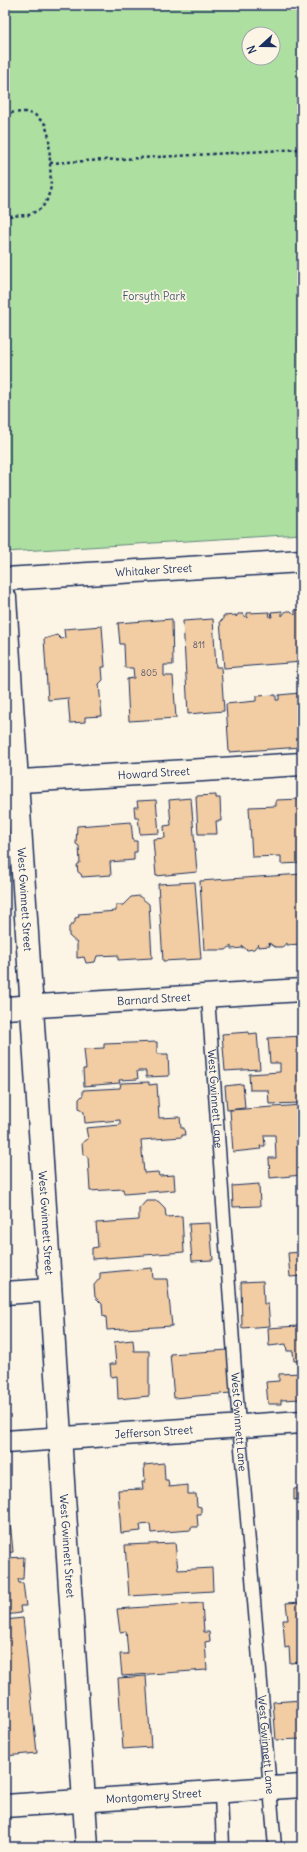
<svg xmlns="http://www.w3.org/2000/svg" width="307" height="1852" viewBox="0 0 307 1852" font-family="Delius,sans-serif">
	<rect width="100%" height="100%" fill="#fcf5e5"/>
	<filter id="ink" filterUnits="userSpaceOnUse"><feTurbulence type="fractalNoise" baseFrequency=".025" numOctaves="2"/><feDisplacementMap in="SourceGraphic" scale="8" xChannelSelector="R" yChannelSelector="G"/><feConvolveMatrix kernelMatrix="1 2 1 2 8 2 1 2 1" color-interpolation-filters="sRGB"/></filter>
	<g filter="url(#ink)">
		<path fill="#acdfa0" stroke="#64877f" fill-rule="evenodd" d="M5,5H302V534L5,552ZM249,34H273V58H249Z"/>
		<path fill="#f2cca2" stroke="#1b2f5e" d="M302,609V662L224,668L220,621L223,620V616L236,615V617L238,614H243L247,618V613L269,612L270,617H272L271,612L282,611V616L286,611H291L295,615V610Z
			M172,619L173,665H164V676H173L176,718L129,721L127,679L134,678L133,668H125L124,644H120L118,623Z
			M213,619L216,667H221L224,711L188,714L183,621Z
			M102,626L105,667H102L103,680L99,684L102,716L85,717V722L70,723L68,698L48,700L44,639L57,635L61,639L65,638L64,629Z
			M300,693L302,698V747L229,752L226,704L256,701V696L276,695V700H279V695Z
			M216,795V798H220L221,821H216L217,834H198L196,796Z
			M191,798L197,872L156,876L153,839L165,838L164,826L171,825L169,800Z
			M302,799V863L281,864V856L252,857L249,807L276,806V800Z
			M156,800L159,833L140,834L138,817H135L134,807H138L137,801Z
			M131,822L133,841H137V852H134V860L110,862L111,875L82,877L81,874L78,872L77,865L80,863L79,846L76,844L77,826Z
			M302,874V944L300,941V944L287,945V943L282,947H275L269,943L270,946L258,947V944L254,949L247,950L242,946L243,948L231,949V946L226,950H204L200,881Z
			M195,882L201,959L163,961L158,884Z
			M139,896L149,904L152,958L118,960V955L97,956L95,962L86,963L84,957L77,958V943L69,936V927L75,922V918L79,917L78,914L116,911V905H123L131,897Z
			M249,1032V1034L257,1033L260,1069L225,1071L222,1034Z
			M302,1036V1103L269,1104L268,1090H250L249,1074L280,1072V1063H270L268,1038Z
			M157,1042V1054H168L169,1076L146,1077V1071H137L138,1079L119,1080L120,1083L84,1086L83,1069H86L84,1049L104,1048V1044Z
			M149,1082V1085L157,1084L159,1118L180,1117L181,1128H184L185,1135H182V1137L141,1140L144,1173L158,1172L159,1176L174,1175L175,1190L124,1194L123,1189L90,1191L88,1157L83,1154L82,1143L88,1139L86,1128L120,1125V1120L85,1123L84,1112L79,1108V1099L83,1095V1090L120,1088L121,1083Z
			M243,1084L245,1108L227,1110L225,1086Z
			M302,1105V1175L270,1178L269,1158H276L275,1135H264L265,1146H260L261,1149L233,1152L230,1110Z
			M259,1184L260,1206L233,1207L232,1186Z
			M146,1201H158L165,1208L166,1217L182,1216L184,1252L92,1259V1248L98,1247L96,1223L139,1220V1209Z
			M299,1203H302V1241H300L299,1228H301Z
			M210,1223L213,1260L192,1261L189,1224Z
			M302,1252V1276L290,1277L288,1253Z
			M152,1268L153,1279H167L172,1326L107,1330L106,1317L103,1316L102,1304L95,1297L94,1285L100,1278V1273Z
			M263,1281L264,1304H268L270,1326L242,1328L241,1282Z
			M302,1323V1399L281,1400V1404H268L266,1382L279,1381V1374L302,1373L301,1361H294L293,1351H287L286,1344L269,1346L268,1328L298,1326V1324Z
			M133,1340L134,1351H149V1396L118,1399L117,1376L111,1377L110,1364H116L114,1342Z
			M228,1350L231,1393L174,1398L170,1354Z
			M164,1463L165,1480H168L169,1487L188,1485V1494H196L197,1506L201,1507V1514H197L198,1527H191V1530L151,1533L150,1524L140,1525L141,1531L121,1533L118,1490L143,1489L142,1482H145L144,1465Z
			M5,1467L13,1552L5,1553Z
			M302,1488V1524H301L300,1499L294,1500V1489Z
			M175,1543L178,1570L212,1568L213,1591L129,1596L125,1545Z
			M24,1557L23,1579H18L19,1583H23L26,1606H20L21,1613L5,1615V1558Z
			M302,1602V1662L290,1663L289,1647L285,1648L283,1620H288L286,1603Z
			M202,1603L204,1632H209L210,1641L205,1642L207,1670L122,1676L120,1654H128L126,1631L120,1632L117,1609Z
			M23,1618L37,1753L5,1756V1620Z
			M146,1676L151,1747L123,1749L118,1678Z
			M302,1700V1739L276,1740L273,1702Z"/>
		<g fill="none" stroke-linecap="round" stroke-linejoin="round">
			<g stroke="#1b2f5e" stroke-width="15">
				<g id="lane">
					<path id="s1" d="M208,997L239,1425L275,1847"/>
					<path d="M221,1793L223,1847"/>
				</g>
			</g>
			<g stroke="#1b2f5e" stroke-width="25">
				<g id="street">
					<path id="s2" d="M5,782L302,764"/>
					<path d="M5,1293L50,1290"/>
					<path id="s3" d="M5,1442L302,1422"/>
				</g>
			</g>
			<g stroke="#1b2f5e" stroke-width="25">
				<g id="secondary">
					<path id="s4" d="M5,579L302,561"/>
					<path id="s5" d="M5,598L87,1847"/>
					<path id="s6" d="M5,1008L302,990"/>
					<path id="s7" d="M5,1806L302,1786"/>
				</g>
			</g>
			<path stroke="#1b2f5e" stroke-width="2.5" stroke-dasharray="3 3" stroke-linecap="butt" d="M5,113L25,112L35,115L45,124L49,137L51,187L47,200L42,208L29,215L5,216
				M50,163L302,149"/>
			<use href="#lane" stroke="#fcf5e5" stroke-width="12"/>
			<use href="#street" stroke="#fcf5e5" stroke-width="22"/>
			<use href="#secondary" stroke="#fcf5e5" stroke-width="22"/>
		</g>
	</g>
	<g text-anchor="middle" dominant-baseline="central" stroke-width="3.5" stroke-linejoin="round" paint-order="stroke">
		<g font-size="9" fill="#51566f">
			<text x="199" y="644">811</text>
			<text x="149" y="672">805</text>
		</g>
		<g font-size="11" fill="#3f5b6e" stroke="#fcf5e5">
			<text x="154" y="296">Forsyth Park</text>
		</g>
		<g font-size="11" fill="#1b2f5e" stroke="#fcf5e5">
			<text stroke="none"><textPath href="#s4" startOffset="149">Whitaker Street</textPath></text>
			<text stroke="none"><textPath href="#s2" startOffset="149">Howard Street</textPath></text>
			<text stroke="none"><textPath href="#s5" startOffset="302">West Gwinnett Street</textPath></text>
			<text stroke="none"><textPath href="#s6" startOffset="149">Barnard Street</textPath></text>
			<text stroke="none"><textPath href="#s1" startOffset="102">West Gwinnett Lane</textPath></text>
			<text stroke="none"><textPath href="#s5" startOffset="626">West Gwinnett Street</textPath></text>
			<text stroke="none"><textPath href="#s1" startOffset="426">West Gwinnett Lane</textPath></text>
			<text stroke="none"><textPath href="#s3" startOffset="149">Jefferson Street</textPath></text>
			<text stroke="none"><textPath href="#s5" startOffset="950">West Gwinnett Street</textPath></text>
			<text stroke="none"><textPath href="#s1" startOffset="750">West Gwinnett Lane</textPath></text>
			<text stroke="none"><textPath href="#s7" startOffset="149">Montgomery Street</textPath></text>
		</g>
	</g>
	<rect width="307" height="1852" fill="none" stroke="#fcf5e5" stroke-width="20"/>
	<rect x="10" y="10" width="287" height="1832" fill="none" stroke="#1b2f5e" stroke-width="1.5" filter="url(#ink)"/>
	<g transform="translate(261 46) rotate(249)"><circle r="19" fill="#fcf5e5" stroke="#a2a6af"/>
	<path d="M0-3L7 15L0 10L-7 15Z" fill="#1b2f5e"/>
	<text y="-6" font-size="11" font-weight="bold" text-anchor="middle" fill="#1b2f5e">N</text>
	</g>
</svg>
